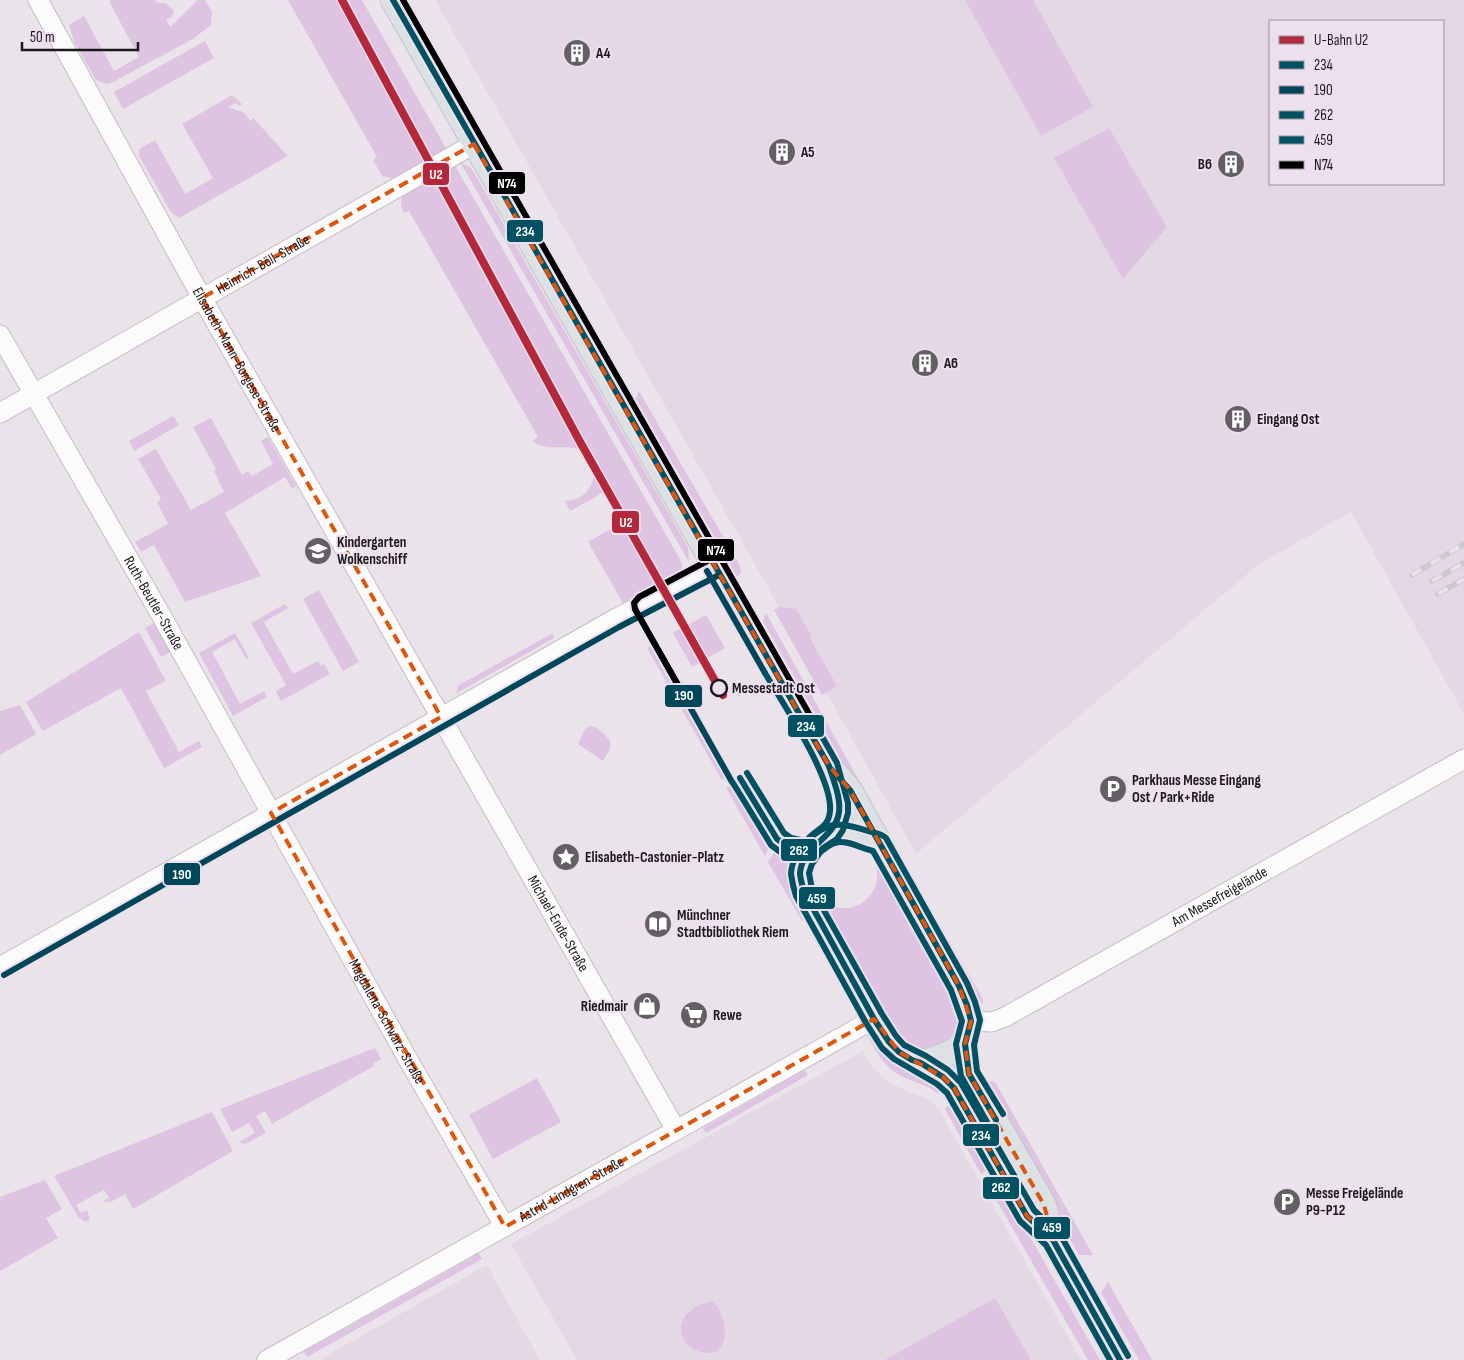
<svg xmlns="http://www.w3.org/2000/svg" width="1464" height="1360" viewBox="0 0 1464 1360" font-family="'Sofia Sans Condensed',sans-serif">
	<rect width="100%" height="100%" fill="#eae4ea"/>
	<path fill="#e4d8e5" fill-rule="evenodd" d="M435,0H1464V714L1351,512L1258,565L916,854L779,607ZM1270,21H1443V184H1270Z
		M863,1051L873,1067L883,1078L902,1089L930,1100L939,1110L1081,1360H577L511,1244Z
		M487,1265L540,1360H319Z"/>
	<path fill="#dec3e2" d="M112,0H155L157,3H166L174,11L172,17L166,20L170,27L198,0H205L212,12L211,25L193,39L113,82L107,84L96,80L74,42L69,25L84,16L114,71L139,57L109,1Z
		M288,0H362L447,150L395,179L382,176L373,160L377,157Z
		M965,0H1033L1093,107L1041,136Z
		M205,41L214,58L123,109L114,92Z
		M232,95L242,104L240,106L236,103L228,107L245,113L250,121L253,118L288,156L179,218L171,212L139,156V149L155,140L185,194L213,178L182,124Z
		M1109,128L1167,227L1123,279L1054,158Z
		M460,162L471,168L479,181L688,547L689,562Z
		M454,164L680,559L683,569L623,603L588,542L623,522L606,491L570,511L565,501C574,500 582,498 588,490C593,484 595,476 593,468C586,433 550,457 532,441L538,437L409,211L404,213C400,205 399,199 406,191Z
		M639,391L740,566L741,573L737,577L636,399Z
		M173,416L179,425L134,451L129,441Z
		M211,418L242,475L248,471L252,476L273,464L261,441L268,437L296,486L292,489L285,477L225,513L261,576L185,602L154,545L141,552L135,542L168,524L157,502L161,499L138,459L156,449L191,510L224,492L214,471L216,469L193,427Z
		M319,590L359,662L343,671L303,599Z
		M285,604L288,608L264,622L293,674L318,661L321,666L324,664L330,674L281,701L276,691L286,685L251,623Z
		M779,607L796,609L812,637L810,638L837,686L822,695L774,610Z
		M766,613L883,824L878,826L763,621Z
		M706,615L725,648L692,667L673,633Z
		M160,620L176,649L161,657L145,628Z
		M139,632L166,681L146,691L179,752L199,741L202,747L164,768L121,688L43,731L26,702Z
		M235,633L249,658L246,659L235,639L212,652L240,704L264,691L267,697L233,716L199,653Z
		M553,633L554,638L457,693V687L459,685Z
		M653,644L728,776L722,780L647,648Z
		M20,705L36,734L0,755V711Z
		M590,726C596,726 599,730 604,734C615,743 610,750 603,761L578,744L585,729Z
		M733,784L761,836L770,845L765,856L726,788Z
		M776,850L792,859L808,918L802,921L768,862Z
		M875,863L957,1006C961,1030 956,1036 936,1047C930,1050 924,1052 917,1050C909,1048 902,1039 896,1033L817,896C821,899 825,903 830,905C850,915 874,901 877,879C878,874 876,868 875,863Z
		M904,863L983,999V1004L976,1000L900,865Z
		M866,1033L874,1037L891,1060L903,1070L929,1077L946,1089L937,1093C929,1086 919,1084 908,1079C886,1071 877,1053 866,1033Z
		M375,1048L381,1059L373,1064L374,1066L272,1124L265,1111L256,1116L266,1133L245,1144L238,1142L255,1133L249,1123L232,1132L220,1109Z
		M805,1070L808,1075L706,1133L703,1128Z
		M537,1078L561,1122L493,1159L469,1115Z
		M992,1081L995,1082L1093,1255H1079L983,1085Z
		M954,1102L991,1168L981,1174L945,1109L946,1107Z
		M212,1112L233,1151L133,1209L125,1194L109,1203L108,1201L104,1203L103,1201L109,1198L104,1190L76,1205L81,1213L87,1210L90,1219L86,1222L79,1218L54,1176Z
		M996,1177L1100,1360H1088L986,1182Z
		M45,1180L62,1209L46,1218L58,1238L0,1271V1197Z
		M476,1249L482,1259L307,1357L302,1348L314,1341L316,1345L473,1257L471,1252Z
		M1108,1282L1152,1360H1139L1101,1293Z
		M995,1298L1031,1360H885Z
		M712,1301C721,1308 724,1320 725,1332C725,1339 722,1347 716,1352C682,1360 660,1313 712,1301Z"/>
	<g fill="none" stroke-linecap="round" stroke-linejoin="round">
		<g stroke="#c2bec3" stroke-width="21">
			<g id="minor">
				<path id="s1" d="M38,0L202,298L676,1130"/>
				<path id="s2" d="M0,335L161,615L410,1063L505,1227"/>
				<path id="s3" d="M0,413L474,144"/>
				<path d="M0,967L615,619L715,567"/>
				<path id="s4" d="M971,1021L992,1022L1005,1017L1464,759"/>
				<path id="s5" d="M267,1360L874,1019"/>
			</g>
		</g>
		<g stroke="#c6c3c6" stroke-width="26">
			<path id="major" d="M393,0L812,737L829,766L850,790L959,986L967,1005L971,1021L965,1044L947,1054L921,1063L912,1060L899,1052L879,1027L804,892C803,886 800,879 800,873C803,842 837,840 839,812C840,799 832,779 829,766
				M831,832H841L879,843
				M965,1044L967,1066L969,1074L1044,1205L1053,1240L1120,1360
				M921,1063L943,1077L954,1088L1027,1216L1053,1240"/>
		</g>
		<use href="#minor" stroke="#fcfbfc" stroke-width="19"/>
		<use href="#major" stroke="#dce2e3" stroke-width="24"/>
		<g stroke="#cbc9cb" stroke-width="5.5">
			<path id="rail" d="M1412,575L1464,544
				M1432,581L1464,563
				M1438,594L1464,579"/>
		</g>
		<use href="#rail" stroke="#ece0ee" stroke-width="4" stroke-dasharray="11" stroke-linecap="butt"/>
		<g stroke="#ece0ee" stroke-width="10">
			<path id="bus-1" d="M393,0L829,766C833,780 841,797 839,812C836,838 802,846 800,873C800,879 803,886 804,892L874,1019L889,1042L899,1052L912,1060L921,1063L943,1077L954,1088L1027,1216L1053,1240L1120,1360
				M829,767L850,790L959,986L967,1005L971,1021L965,1044L969,1074L996,1120
				M740,778L777,839L787,846L809,851"/>
		</g>
		<g stroke="#ece0ee" stroke-width="10">
			<path id="bus-2" d="M707,571L765,673
				M635,609L732,782
				M4,975L619,627L719,575"/>
		</g>
		<g stroke="#ece0ee" stroke-width="10">
			<path id="bus-3" d="M765,673C783,704 833,778 830,811C829,824 822,827 813,834C803,842 791,861 791,874C792,881 794,890 796,896L866,1023L882,1048L894,1059L937,1084L947,1093L1020,1221L1046,1245L1110,1360
				M733,783L771,845L783,854L807,860
				M815,857C839,833 845,843 873,851L951,990L962,1021L956,1044L961,1076L987,1122"/>
		</g>
		<g stroke="#ece0ee" stroke-width="10">
			<path id="bus-4" d="M820,733L837,763L848,803V813L843,830L837,839L823,848L812,864L809,873L812,889L882,1014L896,1036L904,1045L926,1056L948,1070L961,1083L1034,1210L1061,1236L1128,1356
				M747,773L784,833L791,838L811,842
				M803,845C826,821 837,821 868,831C874,833 881,833 886,838L967,983L975,1002L980,1020L974,1045L977,1071L1003,1114"/>
		</g>
		<g stroke="#ece0ee" stroke-width="10">
			<path id="bus-5" d="M403,0L820,733
				M689,704L635,609L634,603L639,597L711,559"/>
		</g>
		<use href="#bus-1" stroke="#005262" stroke-width="6"/>
		<use href="#bus-2" stroke="#00465a" stroke-width="6"/>
		<use href="#bus-3" stroke="#005262" stroke-width="6"/>
		<use href="#bus-4" stroke="#005262" stroke-width="6"/>
		<use href="#bus-5" stroke="#000" stroke-width="6"/>
		<g stroke="#ece0ee" stroke-width="11">
			<path id="metro-1" d="M342,0L579,440L723,695"/>
		</g>
		<use href="#metro-1" stroke="#b4283c" stroke-width="8"/>
	</g>
	<path fill="none" stroke="#de560d" stroke-width="4" stroke-dasharray="10 6" stroke-linejoin="round" d="M474,144L829,766L850,790L959,986L971,1021L965,1044L969,1074L1044,1205L1053,1240L1027,1216L954,1088L943,1077L899,1052L874,1019L505,1227L271,813L441,717L202,298Z"/>
	<defs>
		<g id="building-disc" transform="scale(1.4375)"><circle r="9.5" fill="#645f64" stroke="#ece0ee"/><path d="M-4-6H4V6H1V3H-1V6H-4ZM-2.5-4.3h1.7v1.8h-1.7ZM.8-4.3h1.7v1.8H.8ZM-2.5-1h1.7V.8h-1.7ZM.8-1h1.7V.8H.8Z" fill="#fff"/></g>
		<g id="school-disc" transform="scale(1.4375)"><circle r="9.5" fill="#645f64" stroke="#ece0ee"/><path d="M0-5L7-2L0 1L-7-2ZM-4 1L0 2.5L4 1V4Q0 6-4 4Z" fill="#fff"/></g>
		<g id="parking-disc" transform="scale(1.4375)"><circle r="9.5" fill="#645f64" stroke="#ece0ee"/><path d="M-3.5-5.5H1a3.5 3.5 0 0 1 0 7H-1V5.5H-3.5ZM-1-3.4V-.6H.8a1.4 1.4 0 0 0 0-2.8Z" fill="#fff"/></g>
		<g id="sight-disc" transform="scale(1.4375)"><circle r="9.5" fill="#645f64" stroke="#ece0ee"/><path d="M0-6L1.8-2.2L6-1.7L2.9 1.2L3.7 5.4L0 3.3L-3.7 5.4L-2.9 1.2L-6-1.7L-1.8-2.2Z" fill="#fff"/></g>
		<g id="library-disc" transform="scale(1.4375)"><circle r="9.5" fill="#645f64" stroke="#ece0ee"/><path d="M-6-4Q-3-5.5-.7-3.5V5Q-3 3-6 4ZM6-4Q3-5.5 .7-3.5V5Q3 3 6 4Z" fill="#fff"/></g>
		<g id="shop-disc" transform="scale(1.4375)"><circle r="9.5" fill="#645f64" stroke="#ece0ee"/><path d="M-5-2.5h2.3a2.7 3.5 0 0 1 5.4 0H5L5.5 6h-11ZM-1.5-2.5h3a1.5 2.3 0 0 0-3 0Z" fill="#fff"/></g>
		<g id="supermarket-disc" transform="scale(1.4375)"><circle r="9.5" fill="#645f64" stroke="#ece0ee"/><path d="M-6-5.5h2.5l.6 2H6L4.5 2H-2.5L-4.4-4H-6ZM-1.5 3.2a1.3 1.3 0 1 0 .1 0ZM3 3.2a1.3 1.3 0 1 0 .1 0Z" fill="#fff"/></g>
	</defs>
	<g fill-rule="evenodd">
		<use href="#building-disc" x="577" y="53"/>
		<use href="#building-disc" x="782" y="152"/>
		<use href="#building-disc" x="1231" y="164"/>
		<use href="#building-disc" x="925" y="363"/>
		<use href="#building-disc" x="1238" y="419"/>
		<use href="#school-disc" x="318" y="551"/>
		<use href="#parking-disc" x="1113" y="789"/>
		<use href="#sight-disc" x="566" y="857"/>
		<use href="#library-disc" x="658" y="924"/>
		<use href="#shop-disc" x="647" y="1006"/>
		<use href="#supermarket-disc" x="694" y="1015"/>
		<use href="#parking-disc" x="1287" y="1202"/>
	</g>
	<circle fill="#ece0ee" stroke="#1c171c" stroke-width="2.5" cx="719" cy="688" r="8"/>
	<g text-anchor="middle" dominant-baseline="central" stroke-width="4" stroke-linejoin="round" paint-order="stroke">
		<g font-size="15" font-weight="bold" fill="#1c171c" stroke="#ece0ee" text-anchor="start">
			<text x="596" y="53">A4</text>
			<text x="801" y="152">A5</text>
			<text x="1212" y="164" text-anchor="end">B6</text>
			<text x="944" y="363">A6</text>
			<text x="1257" y="419">Eingang Ost</text>
			<text x="337" y="542">Kindergarten<tspan x="337" dy="17">Wolkenschiff</tspan></text>
			<text x="1132" y="780">Parkhaus Messe Eingang<tspan x="1132" dy="17">Ost / Park+Ride</tspan></text>
			<text x="585" y="857">Elisabeth-Castonier-Platz</text>
			<text x="677" y="915">Münchner<tspan x="677" dy="17">Stadtbibliothek Riem</tspan></text>
			<text x="628" y="1006" text-anchor="end">Riedmair</text>
			<text x="713" y="1015">Rewe</text>
			<text x="1306" y="1193">Messe Freigelände<tspan x="1306" dy="17">P9-P12</tspan></text>
		</g>
		<g font-size="15" fill="#1c171c" stroke="#ece0ee">
			<text stroke="none"><textPath href="#s3" startOffset="302">Heinrich-Böll-Straße</textPath></text>
			<text stroke="none"><textPath href="#s1" startOffset="411">Elisabeth-Mann-Borgese-Straße</textPath></text>
			<text stroke="none"><textPath href="#s2" startOffset="309">Ruth-Beutler-Straße</textPath></text>
			<text stroke="none"><textPath href="#s4" startOffset="281">Am Messefreigelände</textPath></text>
			<text stroke="none"><textPath href="#s1" startOffset="1060">Michael-Ende-Straße</textPath></text>
			<text stroke="none"><textPath href="#s2" startOffset="788">Magdalena-Schwarz-Straße</textPath></text>
			<text stroke="none"><textPath href="#s5" startOffset="349">Astrid-Lindgren-Straße</textPath></text>
		</g>
		<g font-size="15" font-weight="bold" fill="#1c171c" stroke="#ece0ee" text-anchor="start">
			<text x="732" y="688">Messestadt Ost</text>
		</g>
	</g>
	<g stroke="#ece0ee" stroke-width="2">
		<rect x="422" y="162" width="28" height="24" rx="5" fill="#b4283c"/>
		<rect x="488" y="171" width="38" height="24" rx="5" fill="#000"/>
		<rect x="506" y="219" width="38" height="24" rx="5" fill="#005262"/>
		<rect x="611" y="510" width="29" height="24" rx="5" fill="#b4283c"/>
		<rect x="697" y="538" width="38" height="24" rx="5" fill="#000"/>
		<rect x="664" y="684" width="39" height="24" rx="5" fill="#00465a"/>
		<rect x="787" y="714" width="38" height="24" rx="5" fill="#005262"/>
		<rect x="780" y="838" width="38" height="24" rx="5" fill="#005262"/>
		<rect x="163" y="862" width="38" height="24" rx="5" fill="#00465a"/>
		<rect x="798" y="886" width="38" height="24" rx="5" fill="#005262"/>
		<rect x="962" y="1123" width="38" height="24" rx="5" fill="#005262"/>
		<rect x="982" y="1176" width="38" height="24" rx="5" fill="#005262"/>
		<rect x="1033" y="1216" width="38" height="24" rx="5" fill="#005262"/>
	</g>
	<g font-size="14" text-anchor="middle" font-weight="bold" fill="#fff">
		<text x="436" y="179">U2</text>
		<text x="507" y="188">N74</text>
		<text x="525" y="236">234</text>
		<text x="626" y="527">U2</text>
		<text x="716" y="555">N74</text>
		<text x="684" y="700">190</text>
		<text x="806" y="731">234</text>
		<text x="799" y="855">262</text>
		<text x="182" y="879">190</text>
		<text x="817" y="903">459</text>
		<text x="981" y="1140">234</text>
		<text x="1001" y="1192">262</text>
		<text x="1052" y="1232">459</text>
	</g>
	<rect x="1269" y="20" width="175" height="165" fill="#ece0ee" stroke="#99909a"/>
	<rect x="1279" y="36" width="25" height="8" fill="#b4283c" stroke="#99909a"/>
	<text x="1314" y="45" font-size="15" fill="#1c171c">U-Bahn U2</text>
	<rect x="1279" y="61" width="25" height="8" fill="#005262" stroke="#99909a"/>
	<text x="1314" y="70" font-size="15" fill="#1c171c">234</text>
	<rect x="1279" y="86" width="25" height="8" fill="#00465a" stroke="#99909a"/>
	<text x="1314" y="95" font-size="15" fill="#1c171c">190</text>
	<rect x="1279" y="111" width="25" height="8" fill="#005262" stroke="#99909a"/>
	<text x="1314" y="120" font-size="15" fill="#1c171c">262</text>
	<rect x="1279" y="136" width="25" height="8" fill="#005262" stroke="#99909a"/>
	<text x="1314" y="145" font-size="15" fill="#1c171c">459</text>
	<rect x="1279" y="161" width="25" height="8" fill="#000000" stroke="#99909a"/>
	<text x="1314" y="170" font-size="15" fill="#1c171c">N74</text>
	<path d="M22 42v8h116v-8" fill="none" stroke="#1c171c" stroke-width="2.5"/>
	<text x="30" y="42" font-size="15" fill="#1c171c" stroke="#ece0ee" stroke-width="4" paint-order="stroke">50 m</text>
</svg>
